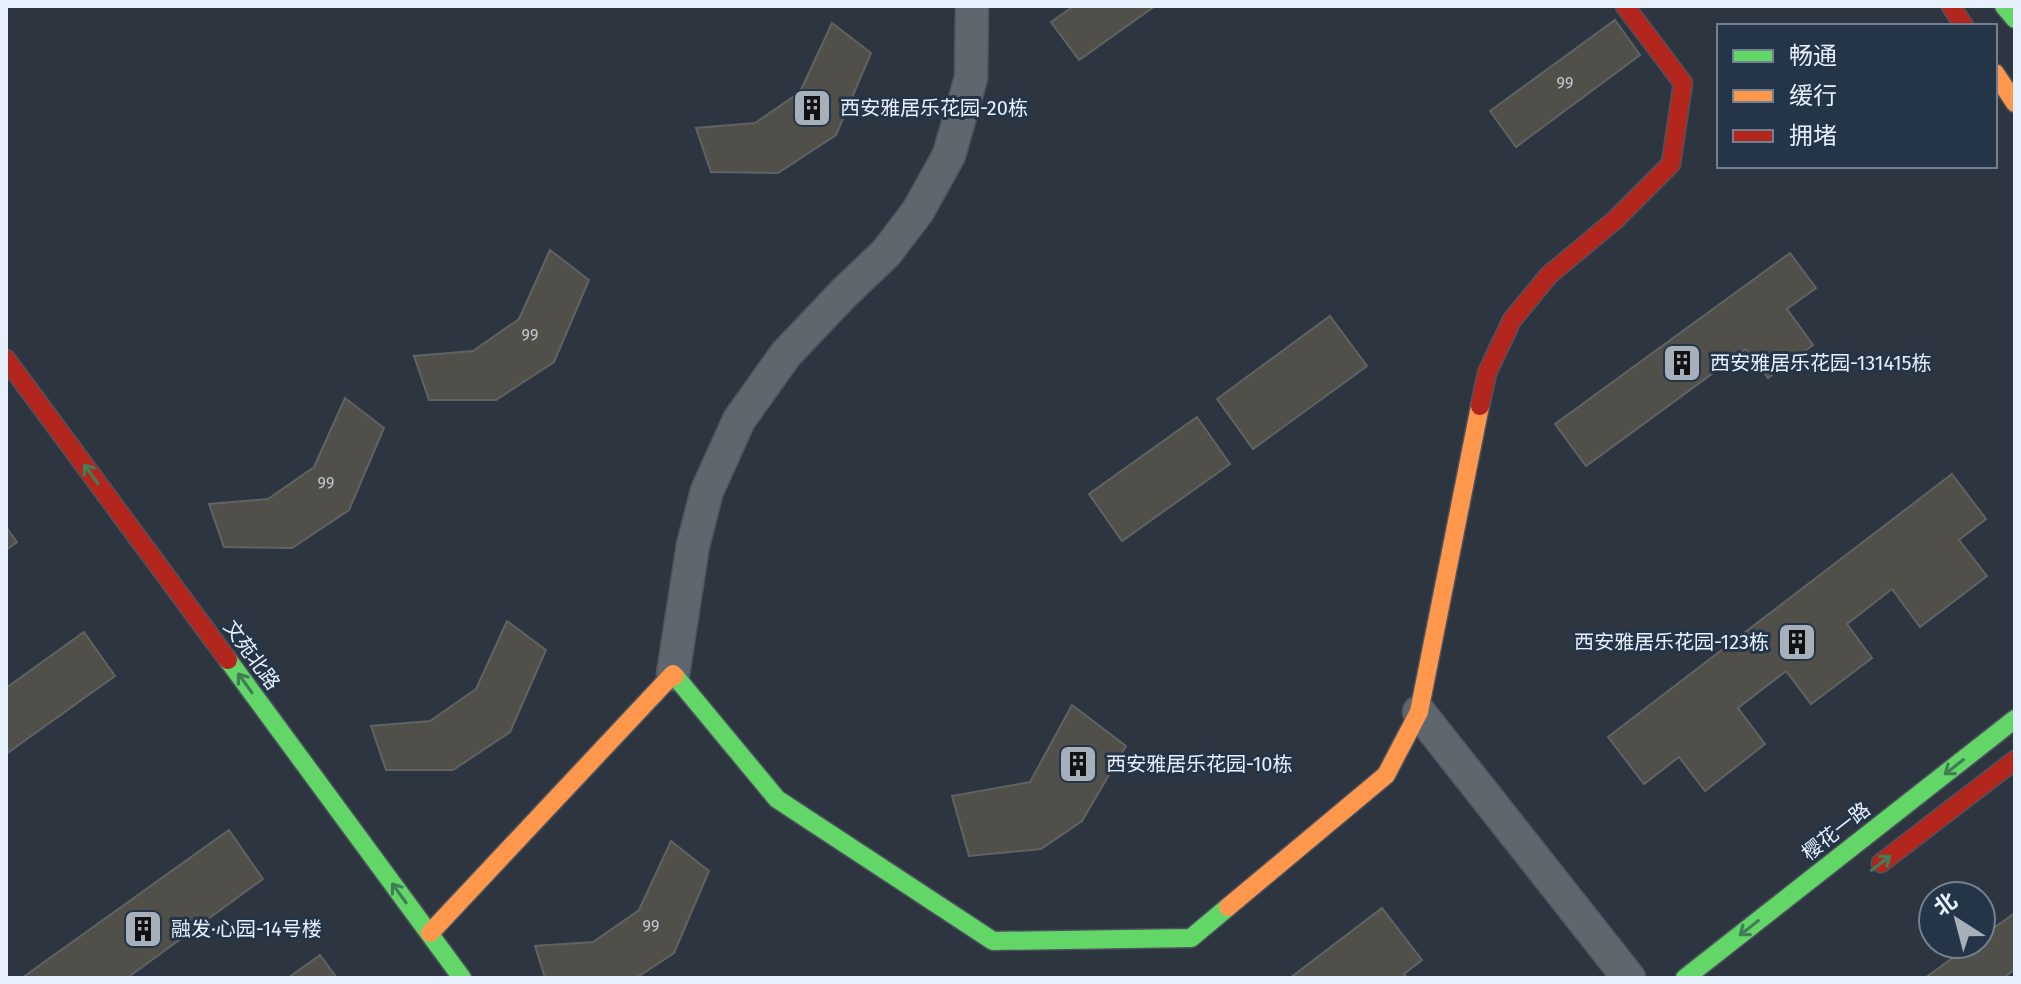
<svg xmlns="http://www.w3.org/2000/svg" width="2021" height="984" viewBox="0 0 2021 984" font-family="'Fira Sans','Noto Sans SC',sans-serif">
	<rect width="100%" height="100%" fill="#2d3640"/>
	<path fill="#504f4a" stroke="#616262" stroke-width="2" d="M1074,6H1155L1079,60L1051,22Z
		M1615,20L1640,55L1516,147L1490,111Z
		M832,23L871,53L836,135L778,173L711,172L696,128L755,123L800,92Z
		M550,250L589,280L554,362L496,400H429L414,356L473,351L519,319Z
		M1790,253L1816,288L1787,309L1813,345L1768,378L1746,349L1586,466L1555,424Z
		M1330,316L1367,366L1253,449L1217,399Z
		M345,398L384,428L349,510L292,548L224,547L209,504L268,499L314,467Z
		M1197,417L1230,464L1122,541L1089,494Z
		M1952,474L1986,519L1959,540L1987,576L1920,627L1892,589L1847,624L1872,658L1811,704L1786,671L1738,708L1765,744L1705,791L1679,757L1644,784L1608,737Z
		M6,527L17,542L6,550Z
		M507,621L546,650L510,732L453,770H386L371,726L430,721L476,689Z
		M84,632L115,676L6,754V688Z
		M1072,705L1126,746L1082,821L1041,849L969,856L952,796L1030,782Z
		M229,830L263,879L127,978H22Z
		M671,841L709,871L674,953L636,978H545L535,946L593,942L639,910Z
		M1382,908L1422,960L1404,974L1407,978H1290Z
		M2015,913V969L2006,976L2007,978H1925L1972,944H1981V937Z
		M320,955L337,978H288Z"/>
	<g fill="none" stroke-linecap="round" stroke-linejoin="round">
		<g stroke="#4d545d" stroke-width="35">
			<path id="street" d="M673,674L693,545L707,491L739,420L786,354L844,293L886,253L918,211L949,155L971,78L972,6
				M1419,712L1629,978"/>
		</g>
		<g stroke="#4d545d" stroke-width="21">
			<path id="fast" d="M2004,6L2015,19
				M228,660L462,978
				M675,676L777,799L993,941L1191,938L1228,907
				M1685,978L2015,719"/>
		</g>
		<g stroke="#4d545d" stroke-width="21">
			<path id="slow" d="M1995,73L2015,103
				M1228,907L1386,775L1419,712L1480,406
				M430,933L673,674L675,676"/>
		</g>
		<g stroke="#4d545d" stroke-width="21">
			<path id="jam" d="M1951,6L1964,26
				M6,359L228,660
				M1480,406L1487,373L1512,320L1549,275L1615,220L1671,164L1683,83L1625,6
				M1881,863L2015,760"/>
		</g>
		<use href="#street" stroke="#60666e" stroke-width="32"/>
		<use href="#fast" stroke="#63d668" stroke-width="18"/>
		<use href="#slow" stroke="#ff974d" stroke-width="18"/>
		<use href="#jam" stroke="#b3261e" stroke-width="18"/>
	</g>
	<defs><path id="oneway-shaft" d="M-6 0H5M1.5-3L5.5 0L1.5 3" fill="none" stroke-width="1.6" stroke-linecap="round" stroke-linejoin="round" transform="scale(2)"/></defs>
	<g stroke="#417d56">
		<use href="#oneway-shaft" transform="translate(91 474) rotate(-126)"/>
		<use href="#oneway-shaft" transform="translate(245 683) rotate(-126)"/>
		<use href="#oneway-shaft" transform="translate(1954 767) rotate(142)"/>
		<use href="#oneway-shaft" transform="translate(1881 863) rotate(-37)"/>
		<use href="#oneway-shaft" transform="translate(399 893) rotate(-126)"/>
		<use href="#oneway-shaft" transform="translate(1749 928) rotate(142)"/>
	</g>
	<defs>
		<g id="building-square" transform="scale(2)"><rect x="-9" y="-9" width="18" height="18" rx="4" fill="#a6b0bb" stroke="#253548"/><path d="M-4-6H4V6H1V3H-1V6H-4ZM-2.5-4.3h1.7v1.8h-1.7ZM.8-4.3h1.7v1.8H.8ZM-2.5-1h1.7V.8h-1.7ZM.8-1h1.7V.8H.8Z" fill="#111"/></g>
	</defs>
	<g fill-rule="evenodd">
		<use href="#building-square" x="812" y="108"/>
		<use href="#building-square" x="1682" y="363"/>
		<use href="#building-square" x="1797" y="642"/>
		<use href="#building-square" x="1078" y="764"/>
		<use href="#building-square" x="143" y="929"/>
	</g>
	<g text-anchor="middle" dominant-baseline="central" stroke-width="6" stroke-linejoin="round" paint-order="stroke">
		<g font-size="16" fill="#c1c8d0">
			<text x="1565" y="83">99</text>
			<text x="530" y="335">99</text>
			<text x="326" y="483">99</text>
			<text x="651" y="926">99</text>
		</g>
		<g font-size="20" fill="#e7f1fd" stroke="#253548" text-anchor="start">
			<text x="840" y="108">西安雅居乐花园-20栋</text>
			<text x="1710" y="363">西安雅居乐花园-131415栋</text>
			<text x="1769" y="642" text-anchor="end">西安雅居乐花园-123栋</text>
			<text x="1106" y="764">西安雅居乐花园-10栋</text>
			<text x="171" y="929">融发·心园-14号楼</text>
		</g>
		<g font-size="20" fill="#e7f1fd" stroke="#253548">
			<text transform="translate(252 655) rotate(54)">文苑北路</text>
			<text transform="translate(1836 831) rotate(-38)">樱花一路</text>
		</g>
	</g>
	<rect width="2021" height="984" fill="none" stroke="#e7f1fd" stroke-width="16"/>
	<rect x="1717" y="24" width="280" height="144" fill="#253548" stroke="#738090" stroke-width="2"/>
	<rect x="1733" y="50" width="40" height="12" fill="#63d668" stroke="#738090" stroke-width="2"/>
	<text x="1789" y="64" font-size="24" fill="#e7f1fd">畅通</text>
	<rect x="1733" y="90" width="40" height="12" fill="#ff974d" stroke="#738090" stroke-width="2"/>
	<text x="1789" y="104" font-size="24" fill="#e7f1fd">缓行</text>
	<rect x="1733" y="130" width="40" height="12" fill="#b3261e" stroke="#738090" stroke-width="2"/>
	<text x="1789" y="144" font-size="24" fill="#e7f1fd">拥堵</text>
	<g transform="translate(1957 920) rotate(324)"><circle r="38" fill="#253548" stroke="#738090" stroke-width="2"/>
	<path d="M0-6L14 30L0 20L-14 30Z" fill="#a6b0bb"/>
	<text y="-12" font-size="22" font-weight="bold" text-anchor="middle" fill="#e7f1fd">北</text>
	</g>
</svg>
